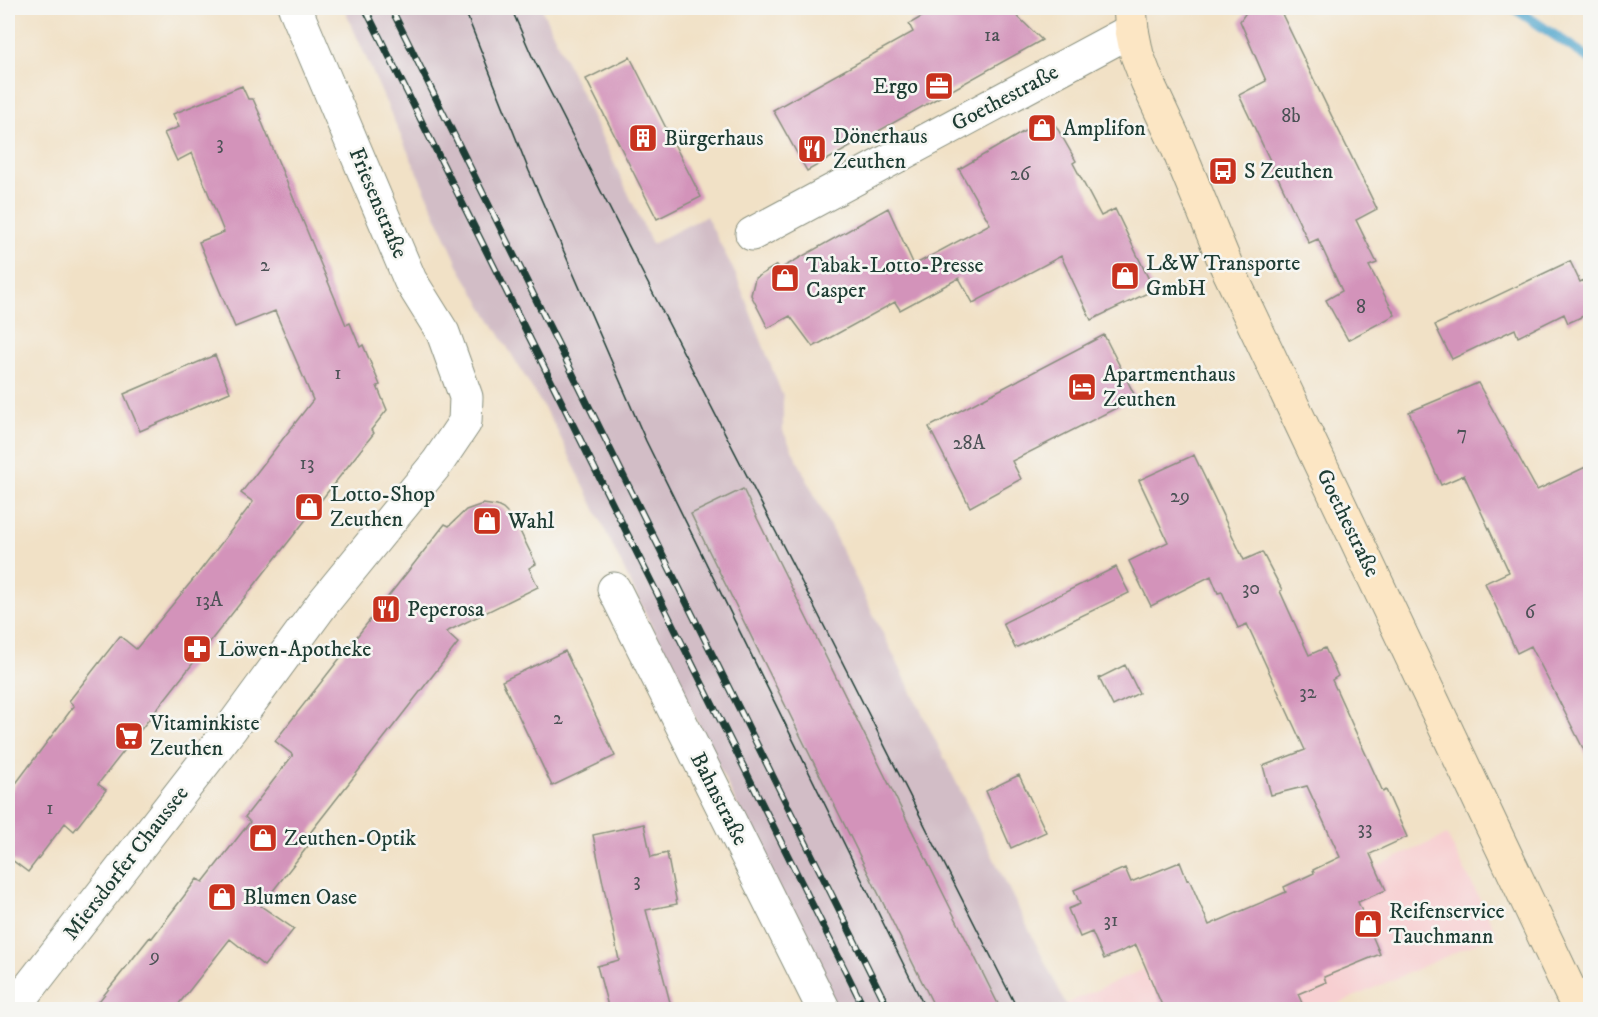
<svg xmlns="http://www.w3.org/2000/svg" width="1598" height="1017" viewBox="0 0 1598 1017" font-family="'IM FELL DW Pica',serif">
	<rect width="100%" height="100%" fill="#f6f6f2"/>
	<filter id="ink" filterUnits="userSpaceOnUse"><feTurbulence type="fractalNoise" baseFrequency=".0167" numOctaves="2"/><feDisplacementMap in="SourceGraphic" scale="12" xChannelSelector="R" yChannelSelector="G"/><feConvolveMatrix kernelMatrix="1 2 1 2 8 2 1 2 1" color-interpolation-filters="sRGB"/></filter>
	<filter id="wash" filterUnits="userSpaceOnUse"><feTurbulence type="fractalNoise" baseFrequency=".008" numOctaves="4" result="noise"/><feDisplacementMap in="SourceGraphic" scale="24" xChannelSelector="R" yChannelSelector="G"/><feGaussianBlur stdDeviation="1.35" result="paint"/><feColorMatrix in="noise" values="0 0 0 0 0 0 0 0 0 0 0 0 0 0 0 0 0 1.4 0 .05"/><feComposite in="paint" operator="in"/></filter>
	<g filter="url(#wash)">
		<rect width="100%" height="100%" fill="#f1e1c6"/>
		<path fill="#f7cfd1" d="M1447,835L1497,934L1326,1009L1068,1010L1065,1004Z"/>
		<path fill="#d2bdc6" d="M344,8H547L542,10L652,244L706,216L736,275L783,397V431L1068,1009H835L556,428L460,269Z"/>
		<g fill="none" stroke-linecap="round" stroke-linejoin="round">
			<path stroke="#50a5cc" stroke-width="10" d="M1514,8L1590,59"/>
		</g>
		<g id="blocks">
			<path fill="#d393ba" d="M937,8H1009L1042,40L807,171L773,110L913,32L909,24Z
				M1249,8H1279L1377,209L1356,220L1377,263L1369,266L1395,315L1348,340L1326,300L1342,291L1318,239L1309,243L1239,95L1266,81L1240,21Z
				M630,57L701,197L657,219L586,79Z
				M242,86L248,99H253L262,119L261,120L346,325L350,323L360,347L363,345L380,385L377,386L387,410L371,430L374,433L98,784L106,790L74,831L65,823L28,872L8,857V794L74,706L69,701L120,636L136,649L196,576L253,502L241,493L313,400L275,311L235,327L199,242L224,232L192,153L177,161L164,133L179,127L173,114Z
				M1042,121L1056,126L1076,161L1073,163L1101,216L1115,209L1154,290L1091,320L1061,256L973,303L959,278L900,310L895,302L813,347L790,316L768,328L751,295L755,278L777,265L780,269L888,208L914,265L990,224L959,169Z
				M1570,261L1580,282L1590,277V313L1568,323L1564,314L1518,337L1515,329L1452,359L1435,325Z
				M1104,335L1136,398L1012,461L1021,479L970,507L929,427Z
				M215,355L230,392L140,431L124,394Z
				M1478,383L1537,490L1590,465V762L1531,646L1517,653L1485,583L1509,572L1464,475L1441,485L1409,412Z
				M1194,455L1244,560L1262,552L1282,590L1280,591L1309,655L1325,648L1338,676L1332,680L1383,792L1386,790L1407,837L1370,854L1386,890L1358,902L1380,954L1324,977L1326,982L1298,994L1305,1010H1164L1136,945L1104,959L1092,932L1080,937L1068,909L1080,904L1074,890L1125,868L1131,882L1180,862L1187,880L1189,879L1209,925L1286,892L1284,887L1314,873L1313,870L1340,857L1307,786L1271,795L1263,766L1305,750L1247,624L1238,628L1222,592L1218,593L1211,576L1151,606L1129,561L1168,542L1139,480Z
				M743,489L756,516L1001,1010H936L704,541L691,514Z
				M483,504L497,506L503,509L515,521L536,564L529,568L538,587L446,632L458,643L310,833L315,837L261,906L294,929L264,966L230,939L174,1010H92L150,937L152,938L197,879L203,882L250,822L245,817L293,755L275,741L445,524L449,526L466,510Z
				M1116,567L1129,593L1015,648L1003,623Z
				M565,651L615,756L552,786L502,681Z
				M1125,665L1139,693L1113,706L1099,678Z
				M1019,775L1046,832L1011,848L986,791Z
				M644,824L651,857L667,853L677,904L646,910L672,1010H609L597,966L619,960L593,835Z"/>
		</g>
	</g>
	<g filter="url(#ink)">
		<use href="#blocks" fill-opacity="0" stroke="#888f7d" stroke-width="1.5"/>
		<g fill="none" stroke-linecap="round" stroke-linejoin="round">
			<g stroke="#888f7d" stroke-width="35">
				<path id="minor" d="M752,234L1132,30
					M614,589L824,1010
					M12,1010L232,727L323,603L438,462L465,422L466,397L443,333L410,280L295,8"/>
			</g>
			<g stroke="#888f7d" stroke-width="35">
				<path id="secondary" d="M1130,8L1132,30L1137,55L1147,81L1174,139L1226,265L1579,1010"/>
			</g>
			<use href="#minor" stroke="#fff" stroke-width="33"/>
			<use href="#secondary" stroke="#fce6c4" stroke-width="33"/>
			<path stroke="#1f3d34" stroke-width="1.5" d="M464,8L529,171L646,441L926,1010
				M511,8L532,56L640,268L814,606L1018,1010"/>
			<g stroke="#1f3d34" stroke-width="7">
				<path id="rail" d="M365,8L865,1010
					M391,8L889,1010"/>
			</g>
			<use href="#rail" stroke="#f6f6f2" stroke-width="4.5" stroke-dasharray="14" stroke-linecap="butt"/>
		</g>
	</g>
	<defs>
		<g id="office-square" transform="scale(1.5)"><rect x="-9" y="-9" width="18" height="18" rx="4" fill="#c8321e" stroke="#f6f6f2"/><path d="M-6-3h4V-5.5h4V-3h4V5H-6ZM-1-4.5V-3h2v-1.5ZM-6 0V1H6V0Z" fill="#fff"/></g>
		<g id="shop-square" transform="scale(1.5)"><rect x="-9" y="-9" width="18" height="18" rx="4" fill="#c8321e" stroke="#f6f6f2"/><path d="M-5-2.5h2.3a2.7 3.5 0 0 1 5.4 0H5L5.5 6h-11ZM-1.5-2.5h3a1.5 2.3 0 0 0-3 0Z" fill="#fff"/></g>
		<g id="building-square" transform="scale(1.5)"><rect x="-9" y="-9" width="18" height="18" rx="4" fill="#c8321e" stroke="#f6f6f2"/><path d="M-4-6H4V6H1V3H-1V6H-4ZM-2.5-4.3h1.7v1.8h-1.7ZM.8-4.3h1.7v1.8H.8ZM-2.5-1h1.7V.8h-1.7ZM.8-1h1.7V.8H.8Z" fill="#fff"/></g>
		<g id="restaurant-square" transform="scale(1.5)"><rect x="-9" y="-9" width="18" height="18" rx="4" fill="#c8321e" stroke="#f6f6f2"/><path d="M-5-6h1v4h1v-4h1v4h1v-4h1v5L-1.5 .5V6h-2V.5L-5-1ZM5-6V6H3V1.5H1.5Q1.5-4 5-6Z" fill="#fff"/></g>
		<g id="bus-square" transform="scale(1.5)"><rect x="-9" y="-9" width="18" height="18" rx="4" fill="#c8321e" stroke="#f6f6f2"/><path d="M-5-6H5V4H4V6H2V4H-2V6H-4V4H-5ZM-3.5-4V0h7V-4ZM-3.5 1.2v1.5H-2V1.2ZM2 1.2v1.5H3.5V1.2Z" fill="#fff"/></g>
		<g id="hotel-square" transform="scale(1.5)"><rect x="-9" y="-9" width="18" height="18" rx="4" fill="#c8321e" stroke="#f6f6f2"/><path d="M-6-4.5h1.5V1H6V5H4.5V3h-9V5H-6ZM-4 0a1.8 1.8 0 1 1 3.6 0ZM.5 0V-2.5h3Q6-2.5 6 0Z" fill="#fff"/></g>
		<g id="pharmacy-square" transform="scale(1.5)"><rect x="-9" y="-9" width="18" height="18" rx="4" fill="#c8321e" stroke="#f6f6f2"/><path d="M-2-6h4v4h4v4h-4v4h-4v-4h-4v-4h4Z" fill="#fff"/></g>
		<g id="supermarket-square" transform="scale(1.5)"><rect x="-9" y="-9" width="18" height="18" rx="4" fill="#c8321e" stroke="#f6f6f2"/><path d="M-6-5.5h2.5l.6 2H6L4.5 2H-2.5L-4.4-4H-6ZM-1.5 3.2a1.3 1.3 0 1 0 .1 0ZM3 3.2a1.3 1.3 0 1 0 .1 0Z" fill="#fff"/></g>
	</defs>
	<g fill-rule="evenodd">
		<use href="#office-square" x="939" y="86"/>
		<use href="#shop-square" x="1042" y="128"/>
		<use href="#building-square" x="643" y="138"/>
		<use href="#restaurant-square" x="812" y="149"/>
		<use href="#bus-square" x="1223" y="171"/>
		<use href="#shop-square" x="1125" y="276"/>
		<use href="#shop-square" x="785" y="278"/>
		<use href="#hotel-square" x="1082" y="387"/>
		<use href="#shop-square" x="309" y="507"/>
		<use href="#shop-square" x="487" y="521"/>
		<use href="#restaurant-square" x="386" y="609"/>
		<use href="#pharmacy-square" x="197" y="649"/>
		<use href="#supermarket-square" x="129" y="736"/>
		<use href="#shop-square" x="263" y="838"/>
		<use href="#shop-square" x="222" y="897"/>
		<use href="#shop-square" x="1368" y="924"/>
	</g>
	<g text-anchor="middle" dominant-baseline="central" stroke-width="5" stroke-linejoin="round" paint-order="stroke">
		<g font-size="20" fill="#4c5256">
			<text x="992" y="35">1a</text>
			<text x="1291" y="116">8b</text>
			<text x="220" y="143">3</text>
			<text x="1020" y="174">26</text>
			<text x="265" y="265">2</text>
			<text x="1361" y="307">8</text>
			<text x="338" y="373">1</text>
			<text x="1462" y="433">7</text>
			<text x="969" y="443">28A</text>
			<text x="307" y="463">13</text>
			<text x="1180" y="496">29</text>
			<text x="1251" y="588">30</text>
			<text x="209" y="600">13A</text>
			<text x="1530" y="612">6</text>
			<text x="1308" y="692">32</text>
			<text x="558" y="718">2</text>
			<text x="50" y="808">1</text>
			<text x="1365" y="828">33</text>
			<text x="637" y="880">3</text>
			<text x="1111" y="920">31</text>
			<text x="155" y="956">9</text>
		</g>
		<g font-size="22" fill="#1f3d34" stroke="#f6f6f2" text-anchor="start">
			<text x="918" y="86" text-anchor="end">Ergo</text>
			<text x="1063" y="128">Amplifon</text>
			<text x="833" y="136">Dönerhaus<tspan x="833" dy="25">Zeuthen</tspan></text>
			<text x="664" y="138">Bürgerhaus</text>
			<text x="1244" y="171">S Zeuthen</text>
			<text x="1146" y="263">L&amp;W Transporte<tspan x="1146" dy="25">GmbH</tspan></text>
			<text x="806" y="265">Tabak-Lotto-Presse<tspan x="806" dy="25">Casper</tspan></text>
			<text x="1103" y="374">Apartmenthaus<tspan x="1103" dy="25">Zeuthen</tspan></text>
			<text x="330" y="494">Lotto-Shop<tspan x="330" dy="25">Zeuthen</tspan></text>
			<text x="508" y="521">Wahl</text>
			<text x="407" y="609">Peperosa</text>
			<text x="218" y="649">Löwen-Apotheke</text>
			<text x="150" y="723">Vitaminkiste<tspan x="150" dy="25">Zeuthen</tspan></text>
			<text x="284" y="838">Zeuthen-Optik</text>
			<text x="243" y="897">Blumen Oase</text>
			<text x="1389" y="911">Reifenservice<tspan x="1389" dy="25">Tauchmann</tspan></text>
		</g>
		<g font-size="22" fill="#1f3d34" stroke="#f6f6f2">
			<text transform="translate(1005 98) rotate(-28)">Goethestraße</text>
			<text transform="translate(378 203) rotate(67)">Friesenstraße</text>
			<text transform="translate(1348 523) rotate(64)">Goethestraße</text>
			<text transform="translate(719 799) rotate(63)">Bahnstraße</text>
			<text transform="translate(126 863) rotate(-52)">Miersdorfer Chaussee</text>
		</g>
	</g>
	<rect width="1598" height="1017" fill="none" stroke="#f6f6f2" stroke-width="30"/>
</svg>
